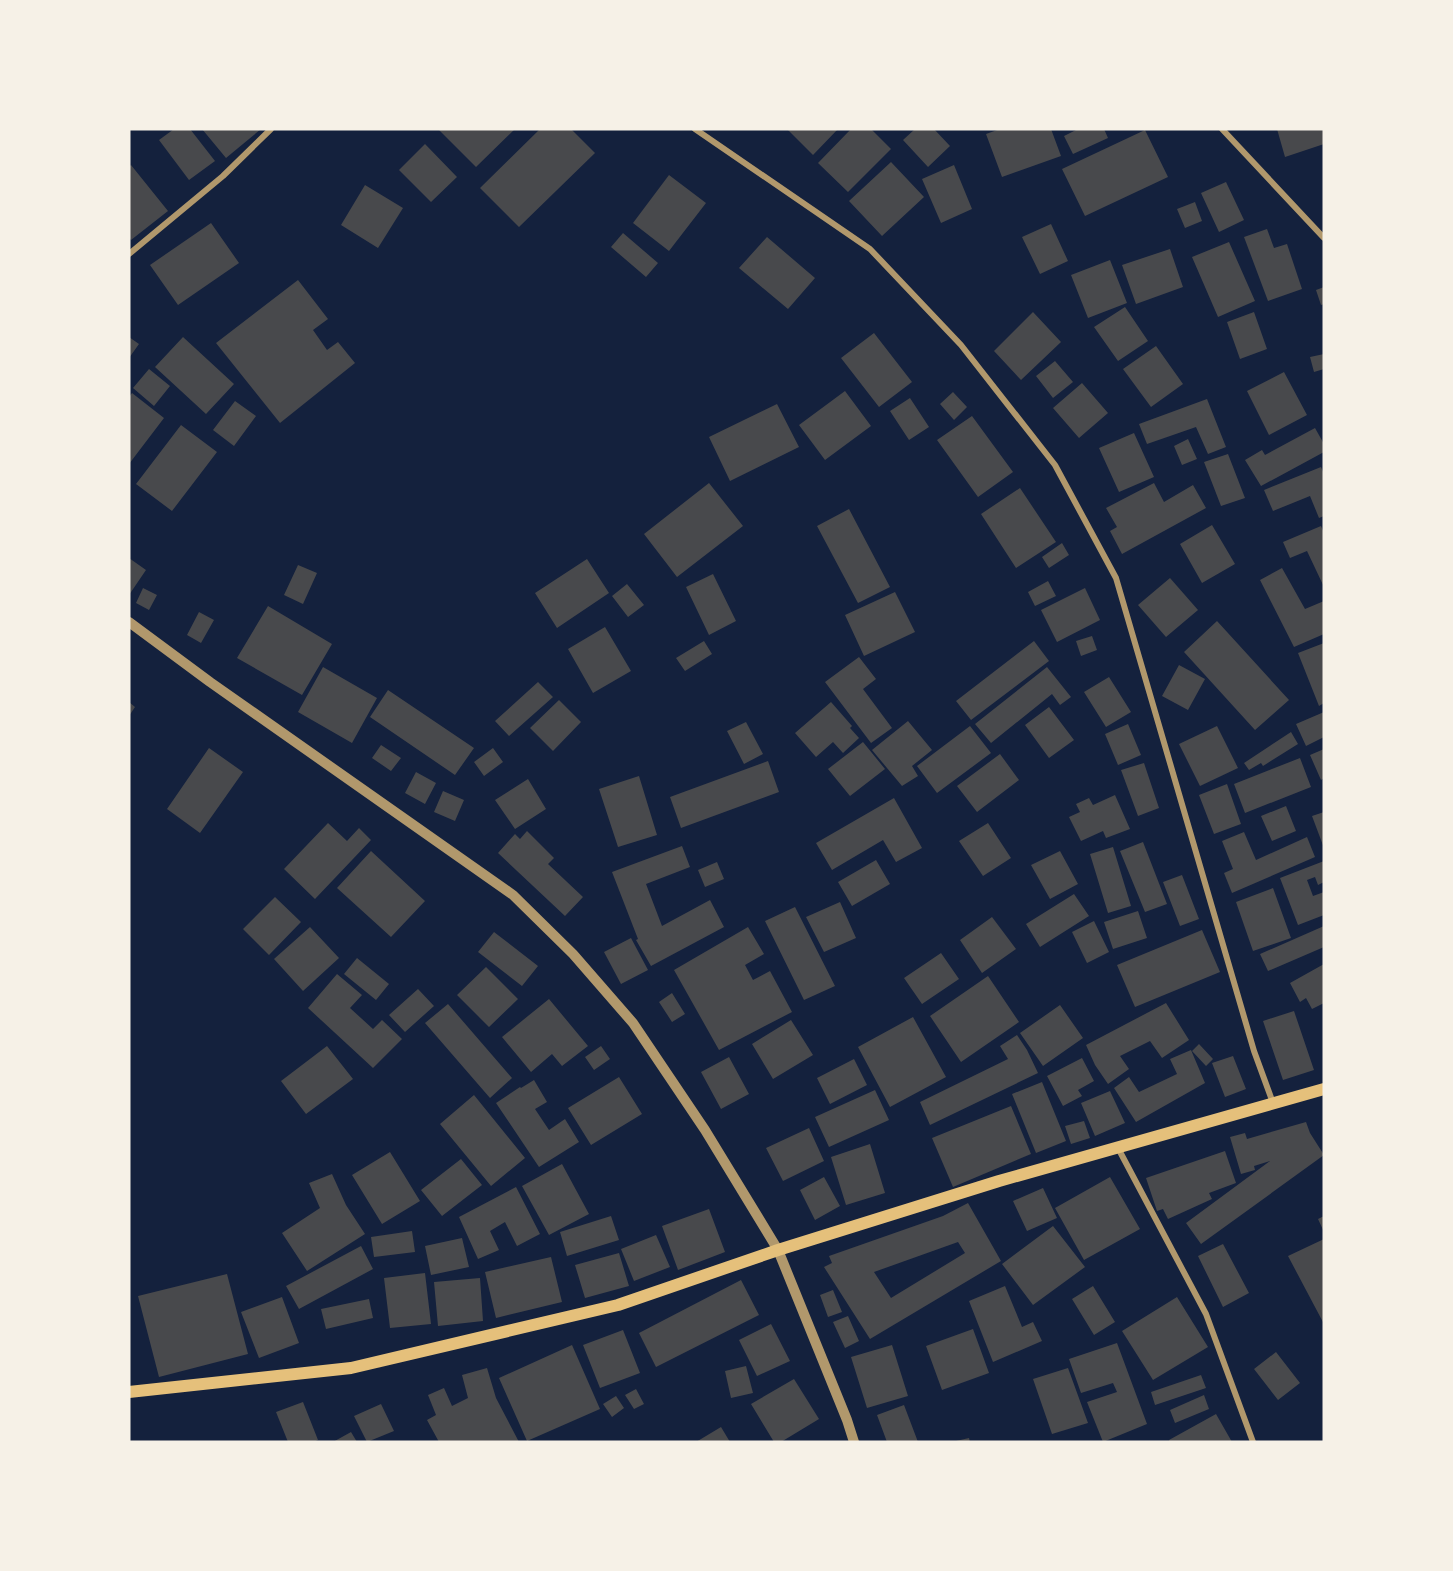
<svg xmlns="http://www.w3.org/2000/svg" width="1453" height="1571" viewBox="0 0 1453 1571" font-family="'Libre Baskerville',serif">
	<rect width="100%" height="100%" fill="#14213d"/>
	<path fill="#48494c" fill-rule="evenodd" d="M174,129H190L215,161L189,180L159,140Z
		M202,129H261L226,158Z
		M440,129H515L476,167L439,130Z
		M540,129H571L595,153L519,227L480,188Z
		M787,129H838L813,155Z
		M851,129H871L891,149L848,192L818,163Z
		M915,129H934L950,146L928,167L903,140Z
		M1000,129H1051L1061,156L1002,177L986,134Z
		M1078,129H1104L1108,138L1073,154L1064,136Z
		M1277,129H1324V144L1285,157Z
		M1145,130L1168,177L1085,216L1062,169Z
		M425,144L457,177L431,202L399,170Z
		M891,162L924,197L882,236L849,201Z
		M131,165L168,211L131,240L129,237V167Z
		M954,165L972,209L941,223L922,179Z
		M669,175L706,203L669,251L633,223Z
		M1226,182L1244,220L1219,232L1201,193Z
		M365,185L403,208L378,248L341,225Z
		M1195,202L1202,221L1185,228L1177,209Z
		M211,223L239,263L178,305L150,265Z
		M1051,224L1068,261L1040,274L1022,237Z
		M1267,229L1274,248L1287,244L1302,289L1268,301L1244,237Z
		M623,233L658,263L646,277L611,247Z
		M767,237L815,278L788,309L739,268Z
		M1229,242L1255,301L1218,317L1192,257Z
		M1170,249L1183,287L1136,304L1122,265Z
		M1110,260L1127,303L1088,318L1071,275Z
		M298,280L328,319L313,330L327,350L338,342L355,363L280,423L216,343Z
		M1324,287V304L1321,305L1316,290Z
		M1125,307L1148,341L1118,361L1094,327Z
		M1033,312L1061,342L1021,380L994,351Z
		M1254,312L1267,349L1240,359L1227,322Z
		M874,333L912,382L879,407L841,358Z
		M129,337L139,344L129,358Z
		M183,337L234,384L206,414L155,367Z
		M1156,346L1183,384L1151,407L1123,369Z
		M1324,354V369L1314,372L1310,357Z
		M1055,361L1073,382L1053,398L1036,376Z
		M149,369L170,386L154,406L133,388Z
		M1284,372L1307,415L1269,435L1247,391Z
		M1082,383L1108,413L1079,438L1053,408Z
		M845,391L871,426L825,460L799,425Z
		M953,392L967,407L954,420L940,404Z
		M132,393L164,418L129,464V397Z
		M910,398L929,427L909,440L890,411Z
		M1207,399L1226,447L1208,454L1196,427L1147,444L1139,424Z
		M235,401L256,416L234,446L213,430Z
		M777,404L799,447L730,481L709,437Z
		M972,416L1013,472L978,497L937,440Z
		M181,425L217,452L172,511L136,484Z
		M1315,428L1324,444V452L1261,486L1245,460L1262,450L1265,455Z
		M1134,433L1154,477L1119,492L1099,448Z
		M1188,439L1197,459L1182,465L1174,446Z
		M1228,454L1245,498L1221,506L1204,462Z
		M1321,467L1324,474V516L1319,518L1310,496L1273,511L1264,490Z
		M709,483L743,526L677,577L644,534Z
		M1154,483L1164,502L1193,485L1206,508L1122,554L1110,531L1117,527L1106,508Z
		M1020,488L1056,542L1016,568L981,514Z
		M849,509L890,587L858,603L817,526Z
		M1212,525L1235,564L1202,583L1180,544Z
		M1321,526L1324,533V587L1307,551L1290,558L1283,542Z
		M1062,543L1069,555L1049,568L1042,557Z
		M129,558L146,570L129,595Z
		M587,559L609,593L557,628L535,593Z
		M298,565L317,573L303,604L284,595Z
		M1282,568L1305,609L1324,601V634L1294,647L1260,580Z
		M713,574L736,621L709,635L686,587Z
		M1170,578L1198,610L1166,637L1138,605Z
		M1048,581L1056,596L1035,606L1028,592Z
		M627,584L644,605L628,617L612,596Z
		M143,588L157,595L149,610L136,603Z
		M1085,588L1100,620L1057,642L1041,610Z
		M895,592L915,632L864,656L845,615Z
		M268,606L332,644L302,695L237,658Z
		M199,612L214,620L201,643L187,635Z
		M1217,621L1289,700L1255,730L1184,652Z
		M605,627L631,671L593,693L568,649Z
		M1092,636L1097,650L1081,656L1076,641Z
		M704,641L712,654L685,671L676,658Z
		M1034,641L1049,661L971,720L956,701Z
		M1324,643V703L1319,706L1298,653Z
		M859,657L876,679L863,689L892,728L871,743L825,682Z
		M1179,665L1205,679L1188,710L1162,696Z
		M323,667L377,698L352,743L298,712Z
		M1047,667L1071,697L1060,705L1052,694L991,743L975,724Z
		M1109,677L1131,712L1106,727L1084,692Z
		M538,682L553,697L509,736L495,721Z
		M388,690L474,748L455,775L370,717Z
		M559,700L581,722L553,751L530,728Z
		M129,702L135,707L129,716Z
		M831,702L852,726L850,728L859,738L843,753L833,742L816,757L795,733Z
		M1049,707L1074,740L1049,758L1025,725Z
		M1324,712V737L1306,746L1296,724Z
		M908,721L932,750L912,766L918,776L902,786L872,750Z
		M746,722L763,754L744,764L727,731Z
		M1128,724L1141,755L1118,765L1105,734Z
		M970,726L991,753L937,793L917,766Z
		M1217,726L1238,768L1200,786L1179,744Z
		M1291,732L1298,744L1263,766L1261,763L1249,770L1244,763Z
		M863,742L885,769L850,796L828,769Z
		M381,745L401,758L391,771L372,758Z
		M209,748L243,772L200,833L167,809Z
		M493,748L503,762L484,776L474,762Z
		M1324,749V778L1321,780L1310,755Z
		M1000,754L1019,780L977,812L957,786Z
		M1300,758L1311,787L1245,813L1234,784Z
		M768,761L779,792L681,828L670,797Z
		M1144,763L1159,808L1138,816L1121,770Z
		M416,772L436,783L425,804L405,793Z
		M639,776L657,835L618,847L599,789Z
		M528,779L546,809L515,829L495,800Z
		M1227,784L1241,824L1214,834L1199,795Z
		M443,791L464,800L455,821L434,812Z
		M1115,795L1130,829L1106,838L1103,831L1081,841L1069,817L1080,812L1076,804L1089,798L1093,805Z
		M894,798L922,848L896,862L883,840L832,870L816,843Z
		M1286,806L1296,831L1272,841L1261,816Z
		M1324,812V848L1312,816Z
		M328,823L347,841L359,828L371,840L315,899L284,869Z
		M988,823L1011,858L983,876L959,841Z
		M527,831L554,858L548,864L583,897L565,916L498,853L515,834L520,839Z
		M1244,832L1256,860L1307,837L1315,857L1232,893L1224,873L1233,869L1222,841Z
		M1143,842L1167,904L1145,912L1120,851Z
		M682,846L690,867L646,884L662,926L710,900L724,927L651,966L636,940L638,939L612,872Z
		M1113,847L1131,906L1108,913L1090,854Z
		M371,851L425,901L391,937L337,888Z
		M1060,851L1078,884L1050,899L1031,865Z
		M876,860L890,884L852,906L838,882Z
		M1324,861V882L1318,885L1315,877L1307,880L1313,896L1324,892V915L1298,925L1280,878Z
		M717,862L724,879L705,887L698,870Z
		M1182,875L1199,919L1180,926L1163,882Z
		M1273,888L1291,938L1253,951L1236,902Z
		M1074,894L1089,916L1040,947L1026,924Z
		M275,897L301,922L269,955L243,929Z
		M840,902L856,938L824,952L806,917Z
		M795,907L835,986L804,1000L765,921Z
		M1138,911L1147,938L1113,949L1104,922Z
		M992,917L1016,949L982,973L960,940Z
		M1094,921L1109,952L1087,963L1072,932Z
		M1324,926V947L1268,971L1260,954Z
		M310,927L339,958L303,991L274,959Z
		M748,927L764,954L745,965L753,980L770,971L792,1012L719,1050L674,970Z
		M1202,930L1220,972L1135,1007L1117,965Z
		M494,932L538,966L522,986L478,952Z
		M631,938L648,970L621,984L604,952Z
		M941,953L959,979L922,1004L904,978Z
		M357,958L389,984L376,1000L344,974Z
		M1324,964V1003L1312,1009L1306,998L1300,1002L1290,983Z
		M486,967L518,999L489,1027L457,995Z
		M337,974L362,995L350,1008L373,1029L382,1020L402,1039L373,1068L308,1008Z
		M988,976L1019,1022L961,1062L930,1016Z
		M418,989L434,1006L405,1032L389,1015Z
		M672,993L685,1014L672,1022L659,1002Z
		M549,999L588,1046L562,1066L552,1054L531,1072L502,1037Z
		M1166,1003L1189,1040L1162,1058L1150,1041L1120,1056L1129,1069L1108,1084L1095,1065L1086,1045Z
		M448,1004L512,1078L490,1098L425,1023Z
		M1060,1005L1083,1038L1043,1066L1020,1033Z
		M1294,1011L1314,1070L1283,1080L1263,1021Z
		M913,1017L946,1077L890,1107L858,1047Z
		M791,1020L813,1055L773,1079L752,1044Z
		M1017,1035L1027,1050L1038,1073L930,1125L920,1102L1008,1059L1000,1046Z
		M1199,1044L1213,1059L1206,1066L1192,1051Z
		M327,1046L353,1079L306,1114L281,1081Z
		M601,1046L610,1059L594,1070L585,1057Z
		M1191,1050L1205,1083L1136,1122L1114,1088L1129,1077L1139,1092L1177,1074L1170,1059Z
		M1233,1056L1246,1089L1225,1097L1212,1063Z
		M729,1057L749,1094L721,1109L701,1072Z
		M1082,1058L1094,1081L1078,1090L1082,1096L1063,1106L1047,1076Z
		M854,1059L867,1085L830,1104L817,1078Z
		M619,1077L642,1114L591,1145L568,1108Z
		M534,1080L547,1102L535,1109L549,1130L565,1119L579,1142L539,1167L496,1103L520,1087L521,1088Z
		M1042,1082L1066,1141L1036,1153L1012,1094Z
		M875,1090L889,1120L829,1147L815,1117Z
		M1110,1091L1125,1123L1095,1136L1081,1103Z
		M474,1095L525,1158L491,1186L440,1124Z
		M1011,1106L1031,1154L953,1187L932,1138Z
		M1084,1121L1090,1138L1071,1144L1065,1126Z
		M1306,1122L1310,1133L1324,1155L1201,1244L1186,1223L1270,1161L1254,1166L1255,1170L1241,1174L1230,1137L1245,1133L1247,1139Z
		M809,1128L824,1161L783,1181L766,1148Z
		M870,1144L885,1193L846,1205L831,1157Z
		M1225,1151L1236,1183L1209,1193L1212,1199L1168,1219L1163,1209L1157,1211L1146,1178Z
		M390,1152L420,1201L382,1224L352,1175Z
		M461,1159L482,1185L442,1216L421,1190Z
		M562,1164L589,1214L549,1235L522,1186Z
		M332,1174L346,1205L365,1234L307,1271L282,1233L320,1208L309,1183Z
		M824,1177L840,1206L815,1220L800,1190Z
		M1110,1177L1140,1229L1084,1260L1055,1208Z
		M516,1187L540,1234L517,1246L505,1222L490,1231L499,1250L478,1259L459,1217Z
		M1043,1188L1057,1218L1027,1231L1013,1201Z
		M968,1203L1001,1261L870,1339L824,1267L832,1263L829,1256L943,1216ZM958,1242L965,1253L891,1298L874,1272Z
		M709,1209L725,1252L678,1270L662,1226Z
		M611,1216L619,1240L567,1256L560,1232Z
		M1324,1216V1232L1318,1219Z
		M1053,1226L1085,1267L1033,1305L1002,1264Z
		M412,1231L415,1252L374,1257L371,1237Z
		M656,1235L670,1267L634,1281L621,1249Z
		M462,1238L469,1267L431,1275L425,1246Z
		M1324,1239V1324L1288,1256Z
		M1223,1244L1249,1293L1223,1307L1198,1256Z
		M361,1246L373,1269L299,1309L286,1286Z
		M619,1253L629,1286L585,1298L575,1265Z
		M551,1257L562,1302L496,1318L485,1272Z
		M425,1273L431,1324L390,1328L384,1278Z
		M227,1274L248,1354L159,1377L138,1296Z
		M480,1278L483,1321L438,1326L434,1282Z
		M741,1280L759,1315L656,1367L639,1333Z
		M1005,1286L1022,1327L1033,1322L1042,1341L993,1362L969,1301Z
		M1093,1286L1115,1322L1094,1335L1072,1299Z
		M833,1290L842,1312L828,1317L820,1295Z
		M282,1297L299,1343L259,1358L241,1312Z
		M1177,1297L1208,1347L1153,1380L1122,1331Z
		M369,1299L373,1318L326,1329L321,1309Z
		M848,1316L859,1341L845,1348L833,1322Z
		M771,1324L790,1361L757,1376L739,1340Z
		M973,1329L989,1373L942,1390L926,1346Z
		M623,1330L640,1373L600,1388L583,1345Z
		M1117,1343L1147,1424L1103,1442L1087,1402L1117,1392L1113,1383L1081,1393L1069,1359Z
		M572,1345L600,1409L527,1441L499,1378Z
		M892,1345L908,1396L867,1408L851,1357Z
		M1276,1352L1300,1383L1278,1400L1254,1369Z
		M746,1366L753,1393L731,1398L725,1371Z
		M487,1368L496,1398L519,1442H439L427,1420L436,1415L428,1395L444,1388L452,1406L468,1398L462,1375Z
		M1068,1368L1088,1423L1052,1434L1033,1379Z
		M1201,1375L1206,1388L1155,1405L1151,1392Z
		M794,1379L819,1419L781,1442H774L751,1404Z
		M636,1389L644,1404L634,1409L625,1395Z
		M1204,1395L1209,1409L1175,1423L1170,1410Z
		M616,1396L624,1408L612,1417L603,1404Z
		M303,1402L318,1440L313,1442H288L276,1412Z
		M381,1404L394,1431L367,1442L354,1416Z
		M904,1405L918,1442H887L877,1415Z
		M1216,1414L1232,1442H1170L1169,1440Z
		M721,1427L730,1442H696Z
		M351,1432L357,1442H333Z
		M969,1438L970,1442H956V1441Z"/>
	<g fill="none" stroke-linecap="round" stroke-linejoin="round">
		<path stroke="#b1986c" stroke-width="6" d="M695,129L870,249L961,345L1055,465L1116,578L1254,1051L1273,1103
			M1222,129L1324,238
			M129,254L223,176L271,129
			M1118,1148L1206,1314L1253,1442"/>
		<path stroke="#b1986c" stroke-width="10" d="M129,622L210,682L513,895L573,954L633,1023L705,1130L778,1250L847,1420L854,1442"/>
		<path stroke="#e5c07b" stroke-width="12" d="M129,1392L351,1368L618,1305L778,1250L999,1181L1324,1089"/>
	</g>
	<rect width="1453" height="1571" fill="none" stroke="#f6f1e7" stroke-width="261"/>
</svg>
